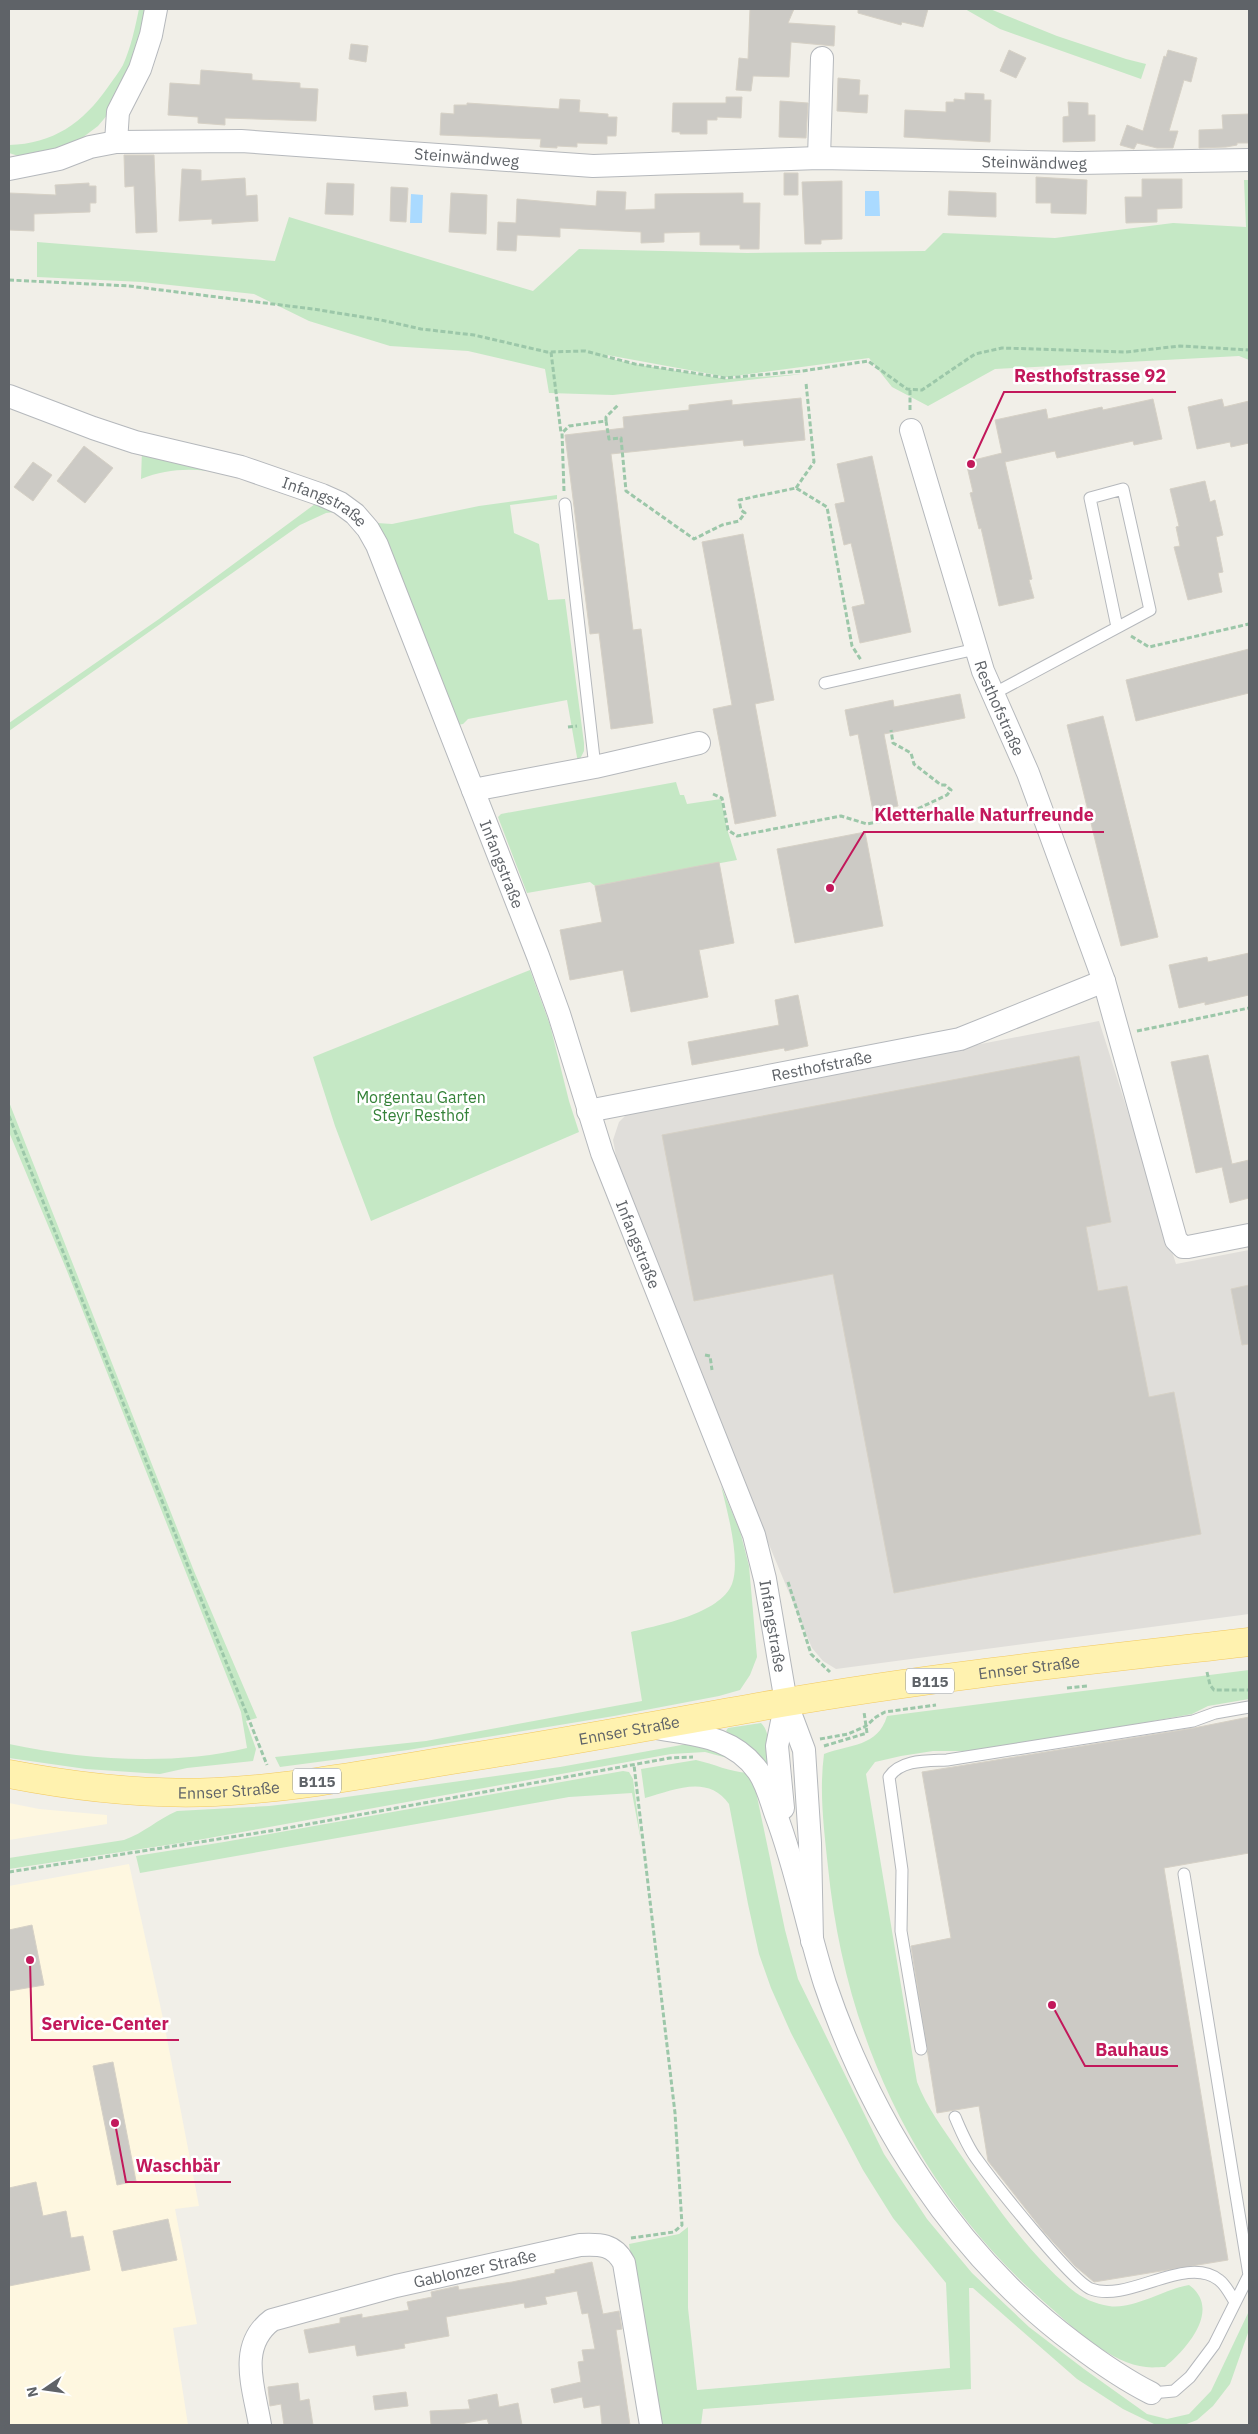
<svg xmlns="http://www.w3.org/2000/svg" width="1258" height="2434" viewBox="0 0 1258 2434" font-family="'IBM Plex Sans',sans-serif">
	<rect width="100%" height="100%" fill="#f1efe8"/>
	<path fill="#fef7e0" d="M9,1803L39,1809L107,1815V1824L9,1840Z
		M129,1864L164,2023L199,2206L175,2209L197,2324L173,2328L188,2425H9V1886Z"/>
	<path fill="#e0deda" d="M1099,1021L1176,1264L1249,1250V1614L836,1669L823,1661L812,1648L681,1333L617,1161L613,1140L619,1122L628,1113Z"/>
	<path fill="#c5e8c5" d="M139,9H151L114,107L98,126L74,144L28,159L9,153V145C53,144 83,123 108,87C113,80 119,72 123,65C131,47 135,28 139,9Z
		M965,9H990L1057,36L1126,59L1146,64L1141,79L1000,29Z
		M1244,180H1249V360L1239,356L995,369L928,406L892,387L869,358L727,377L607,355L608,358L634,364L726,379L803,374L613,395L549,393L545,369L468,351L390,346L309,321L254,294L142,282L37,277V242L275,261L289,217L533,291L579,249L747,253L925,251L943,233L1055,238L1173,223L1246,227Z
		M142,450L236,471L335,512L326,513L300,525L9,731V723L159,619L315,504C260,483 199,455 141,479Z
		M557,495V499L510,505L514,533L539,544L548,600L565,599L584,743V751L578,763L567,700L468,719L463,724L453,726L347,498L377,523L392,524L479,506Z
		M676,782L680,795H684L687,804L721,799L727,829L737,860L595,886L590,882L527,893L498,817L501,814Z
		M530,970L550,1025L569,1101L579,1132L371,1221L335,1126L313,1057Z
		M9,1102L194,1571L257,1718L246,1721L256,1749L253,1761L187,1768L160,1774L86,1769L9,1758V1744C85,1760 172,1766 247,1748L241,1712L67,1271L9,1132Z
		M721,1486L740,1531L749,1566L757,1657L750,1675L740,1690L719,1696L614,1716L408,1750L280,1767L275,1757L426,1741L642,1701L631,1632C659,1625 720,1614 732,1584C741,1560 727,1510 721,1486Z
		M1249,1670V1699L1208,1706L1192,1714L1120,1727L967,1751H933L901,1756L875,1762L866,1774L917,2082C927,2108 943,2128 958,2151C991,2199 1026,2251 1071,2289C1082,2298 1095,2304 1109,2306C1133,2310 1165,2289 1189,2285C1222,2309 1187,2349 1165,2367C1159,2367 1152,2368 1146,2367C1112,2364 1075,2329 1051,2308C918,2194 845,2039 828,1867C824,1829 819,1792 824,1754C850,1744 878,1747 887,1716Z
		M761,1723C771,1732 769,1754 771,1767L766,1768L726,1731L728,1728Z
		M687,1744L715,1748L731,1759L705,1752L671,1754L187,1842L9,1869V1858L124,1840C144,1833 158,1819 177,1811L269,1806L339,1798L560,1767Z
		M696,1760C714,1764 730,1772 748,1773L755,1787L785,1930L798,1979L884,2154L927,2219L972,2273L1029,2327L1084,2369L1147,2414L1167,2419L1189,2414L1211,2391L1249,2311V2330L1230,2384L1213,2406L1197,2420L1184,2425H1156L1123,2409L1077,2379L973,2288H969L971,2389L703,2409L701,2425H657L629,2244L679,2234L688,2227V2308L697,2390L950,2368L946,2283L893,2218L863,2170L791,2033L771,1988L759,1954L748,1904L729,1804C708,1774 674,1790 645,1798L641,1769Z
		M623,1771L629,1772L633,1779L641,1841L632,1793L569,1797L140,1873L136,1856L224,1842Z"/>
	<path fill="#aadaff" d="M865,191H879L880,216H865Z
		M411,194L423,195L422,223H410Z"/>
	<path fill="#cccac5" stroke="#d6d1c6" d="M750,9H794L788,23L835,26L834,46L791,42L789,77L753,76L751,91L736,90L739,58L748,59Z
		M858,9H928L923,27L902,22L901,25L858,13Z
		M351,44L368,46L366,62L349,59Z
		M1009,50L1026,58L1016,78L1000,71Z
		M1168,50L1197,58L1191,82L1184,80L1169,131H1178L1173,148H1157L1137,143L1134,149L1120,145L1127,125L1143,131L1164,56L1166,57Z
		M201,70L252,74V80L300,83V88L318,89L316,121L225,118V125L198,123V117L168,115L170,83L200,85Z
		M838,78L860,80L859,95H868L867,113L837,111Z
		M965,93L984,94V100H991L990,142L904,137L905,110L946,112V102H954V99L965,100Z
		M726,97H742L741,118L717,117V120H707V134H680V132H672L673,103H726Z
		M560,99L580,100L579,112L608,114V117H617L616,136H607V144L577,143V147L557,146V148L540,147L541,139L440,135L441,113L454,114V105H467V103L559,109Z
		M780,101L808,103L806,138L779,137Z
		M1068,102L1088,103V115H1095V141L1063,142V117L1069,116Z
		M1249,114V143H1237V145L1226,147L1199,148V130L1223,129L1222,115Z
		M124,155H154L157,232L136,233L134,186L125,187Z
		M182,169L201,170V181L245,178L246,196L257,195L258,221L212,224V219L179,221Z
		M784,173H798V195H784Z
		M1036,177L1087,180L1086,214L1051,213V203H1036Z
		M1142,179H1182V208L1157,209V222L1126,223L1125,197H1142Z
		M842,181V239L821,240V244H805L802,182Z
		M89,183V186H96V203H90V212L34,214V231L9,230V193L56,195L55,185Z
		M327,183L354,184L353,215L325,214Z
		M391,187L408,188L406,222L390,221Z
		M597,191L626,192L625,210L655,209V194L743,193V203H760L759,249H740V245H700V232L664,233V242L641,243V232L560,228V237L517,235L516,251L497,250L498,222L516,223L517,199L596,206Z
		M949,191L996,193V217L948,215Z
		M451,193L487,195L486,234L449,232Z
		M801,398L805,440L744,446L743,440L611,454L633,630L641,629L653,723L611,729L599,633L590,634L565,435L624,428L623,417L689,410V405L732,400V405Z
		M1153,399L1162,439L1134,445L1133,441L1057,458L1055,451L1005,462L1032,579L1029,580L1034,598L999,606L981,528L979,529L970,493L973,492L966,462L1002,453L995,420L1046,409L1048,419L1102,407L1103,410Z
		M1222,399L1224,407L1249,401V443L1231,447L1230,442L1197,449L1188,407Z
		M84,446L113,468L85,503L57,481Z
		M872,456L911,632L860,643L852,607L865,604L851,543L844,545L835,504L845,502L837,464Z
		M33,462L52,475L33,501L14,487Z
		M1205,481L1210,502L1215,500L1223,535L1216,537L1223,572L1218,573L1222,592L1188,600L1174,547L1180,546L1176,527L1179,526L1170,489Z
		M743,534L774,700L755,704L776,816L735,824L713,709L732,705L702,542Z
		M1249,649V693L1136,721L1126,680Z
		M960,694L965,718L884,734L898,806L873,811L858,734L850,736L845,710L893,700L894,707Z
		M1103,716L1158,937L1121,946L1067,725Z
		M865,832L883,926L795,943L777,849Z
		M719,862L734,943L699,950L708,997L631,1012L623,970L570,980L560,930L602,922L595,886Z
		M1249,953V995L1205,1005V1002L1179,1008L1169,965L1207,957L1208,962Z
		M798,995L808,1046L785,1051L784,1048L692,1065L688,1042L779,1025L775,1000Z
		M1208,1055L1232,1164L1249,1160V1198L1230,1203L1222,1167L1196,1173L1171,1062Z
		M1079,1056L1111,1222L1086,1227L1098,1291L1127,1286L1149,1397L1174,1392L1201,1534L894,1593L833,1274L694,1301L662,1135Z
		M1249,1285V1344L1242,1345L1231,1289Z
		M1249,1717V1853L1164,1868L1228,2260L1094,2282L1075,2266L1044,2232L988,2161L979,2106L937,2113L911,1946L951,1938L922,1772L1194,1728Z
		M32,1925L44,1985L9,1991V1930Z
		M113,2062L136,2181L117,2185L93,2066Z
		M36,2182L43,2216L66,2211L71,2238L83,2236L90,2270L9,2286V2188Z
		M168,2219L177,2260L122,2271L113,2231Z
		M592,2262L603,2314L619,2311L622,2329L616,2330L630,2425H602L600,2405L584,2408L582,2397L554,2403L551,2389L581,2382L578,2362L584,2361L582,2350L595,2349L588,2313L582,2314L577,2291L545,2297L547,2304L525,2308L524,2303L446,2317L449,2336L404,2344L405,2348L357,2356L355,2345L309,2353L304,2330L340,2323V2318L362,2314V2318L409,2310L407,2302L432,2297L431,2292L458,2286L459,2290L512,2282L555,2273V2270Z
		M298,2383L300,2401L309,2399L313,2425H284L281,2404L270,2406L268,2387Z
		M406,2392L408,2406L375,2410L373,2396Z
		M497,2394L499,2407L518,2403L522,2425H489L487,2419L455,2425H431L430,2411L470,2409L468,2400Z"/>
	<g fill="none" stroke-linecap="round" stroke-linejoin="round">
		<g stroke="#b5b8bc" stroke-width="13">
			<path id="lane" d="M565,504L595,767
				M825,683L976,649
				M993,694L1150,610L1123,489L1090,498L1117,627
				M921,2049L901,1931L902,1870L889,1777C901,1759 928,1761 947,1760L1193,1721L1215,1713L1249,1707
				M955,2117C961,2131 967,2146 976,2158C991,2179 1072,2282 1091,2289C1129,2303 1186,2254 1219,2280C1226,2285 1231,2296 1235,2302
				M1151,2393L1174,2391L1190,2377L1214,2345L1249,2275L1184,1874"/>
		</g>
		<g stroke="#b5b8bc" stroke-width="24">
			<g id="street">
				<path d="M116,142L118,112L140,69L151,35L156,9"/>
				<path d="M819,158L822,58"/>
				<path id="s1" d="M9,169L59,159L90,147L116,142L241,141L593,166L819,158L1078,163L1249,160"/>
				<path id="s2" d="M9,396L93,428L135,442L241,467L322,495L340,503L355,514L368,529L377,545L538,956L559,1014L602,1153L754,1535L765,1579L786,1702L804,1750L810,1843L812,1941"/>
				<path id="s3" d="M911,430L983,671L1028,773L1104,981L1176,1240L1183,1247H1188L1249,1235"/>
				<path d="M473,790L595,767L699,743"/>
				<path id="s4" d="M588,1111L960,1039L1104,981"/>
				<path d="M656,1728C695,1735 733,1736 758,1771C767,1784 771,1801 776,1815C797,1870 807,1928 825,1984C872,2123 955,2254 1074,2343C1099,2362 1123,2379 1151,2393"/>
				<path d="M783,1808L777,1746L786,1702"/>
				<path id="s5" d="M260,2425C254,2388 237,2346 272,2320L396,2286L580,2245C600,2244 614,2244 624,2263L651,2425"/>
			</g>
		</g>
		<g stroke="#f2c960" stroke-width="29">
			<g id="primary">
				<path id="s6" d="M9,1774C76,1787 147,1795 215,1792C295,1788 374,1773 452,1760C562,1743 672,1722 781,1703C936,1676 1093,1660 1249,1642"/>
			</g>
		</g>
		<path stroke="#9cc7a9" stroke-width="3" stroke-dasharray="5 2.5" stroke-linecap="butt" d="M9,280L129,286L313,309L381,320L421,329L474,335L547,352L585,351L635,364L726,378L802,371L868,361L907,389L922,390L975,354L1002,348L1126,352L1180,346L1249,350
			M551,352L561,433
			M910,390V411
			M606,421V417L619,404
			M796,488L814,462L806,383
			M564,491L562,433L569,426L606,421L609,439L621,438L626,491L694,539L722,525L739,521L745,513L741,510L739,500L796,488L827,507L852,646L861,660
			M1131,636L1149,647L1249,624
			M568,727L577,726
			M713,794L722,798L728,830L737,836L841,816L867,824L898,818L947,795L951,790L945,785H941L914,764L911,753L893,743L891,730
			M1137,1031L1249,1008
			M9,1116L267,1765
			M705,1355L710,1356L712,1370
			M788,1582L811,1654L830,1672
			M1207,1672L1210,1685L1214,1690H1249
			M1067,1688L1088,1686
			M820,1739L848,1734L866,1726L876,1717L885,1712L936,1705
			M824,1746L867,1733L864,1712
			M9,1872L276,1830L670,1758L693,1757
			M631,2238L674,2232L682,2225L675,2113L634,1765"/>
		<use href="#lane" stroke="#fff" stroke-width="11"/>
		<use href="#street" stroke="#fff" stroke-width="22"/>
		<use href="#primary" stroke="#fff2af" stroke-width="28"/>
	</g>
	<g text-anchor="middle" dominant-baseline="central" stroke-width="5" stroke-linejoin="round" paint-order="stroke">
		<g fill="#fff" stroke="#8f9295" stroke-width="1">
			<rect x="906" y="1668.5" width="48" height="25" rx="4"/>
			<rect x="293" y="1768.5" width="48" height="25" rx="4"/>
		</g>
		<g font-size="15" font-weight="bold" fill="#5f6368">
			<text x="930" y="1681">B115</text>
			<text x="317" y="1781">B115</text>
		</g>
		<g font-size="16" fill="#5f6368" stroke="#fff">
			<text stroke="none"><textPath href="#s1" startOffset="462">Steinwändweg</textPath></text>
			<text stroke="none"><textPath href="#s1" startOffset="1030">Steinwändweg</textPath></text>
			<text stroke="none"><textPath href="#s2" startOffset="334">Infangstraße</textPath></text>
			<text stroke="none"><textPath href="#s3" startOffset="292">Resthofstraße</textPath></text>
			<text stroke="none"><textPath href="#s2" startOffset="748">Infangstraße</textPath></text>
			<text stroke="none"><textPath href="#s4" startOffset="238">Resthofstraße</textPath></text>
			<text stroke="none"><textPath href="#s2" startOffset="1152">Infangstraße</textPath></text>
			<text stroke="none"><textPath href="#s2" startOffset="1558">Infangstraße</textPath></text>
			<text stroke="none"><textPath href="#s6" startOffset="1031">Ennser Straße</textPath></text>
			<text stroke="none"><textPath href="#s6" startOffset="626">Ennser Straße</textPath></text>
			<text stroke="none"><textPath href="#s6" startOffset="221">Ennser Straße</textPath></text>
			<text stroke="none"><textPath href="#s5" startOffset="322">Gablonzer Straße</textPath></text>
		</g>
		<g font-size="16" fill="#348238" stroke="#fff">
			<text x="421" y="1097">Morgentau Garten<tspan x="421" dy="18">Steyr Resthof</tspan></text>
		</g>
	</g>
	<path fill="none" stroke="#c2185b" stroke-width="2" d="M971 464L1004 392H1176M830 888L864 832H1104M30 1960L32 2040H179M1052 2005L1085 2066H1178M115 2123L126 2182H231"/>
	<g fill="#c2185b" stroke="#fff" stroke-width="2">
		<circle cx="971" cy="464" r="5"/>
		<circle cx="830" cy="888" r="5"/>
		<circle cx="30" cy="1960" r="5"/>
		<circle cx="1052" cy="2005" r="5"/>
		<circle cx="115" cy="2123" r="5"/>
	</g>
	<g font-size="18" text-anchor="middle" font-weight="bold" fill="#c2185b" stroke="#fff" stroke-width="5" stroke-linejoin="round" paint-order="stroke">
		<text x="1090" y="382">Resthofstrasse 92</text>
		<text x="984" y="821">Kletterhalle Naturfreunde</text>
		<text x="105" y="2030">Service-Center</text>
		<text x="1132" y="2056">Bauhaus</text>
		<text x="178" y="2172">Waschbär</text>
	</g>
	<rect width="1258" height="2434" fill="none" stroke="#5f6368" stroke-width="20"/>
	<g transform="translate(45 2389) rotate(257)" stroke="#ffffff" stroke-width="4" paint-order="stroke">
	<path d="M0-4L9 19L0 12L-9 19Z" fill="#5f6368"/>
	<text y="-8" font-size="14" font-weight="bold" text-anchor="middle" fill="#5f6368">N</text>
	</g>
</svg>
